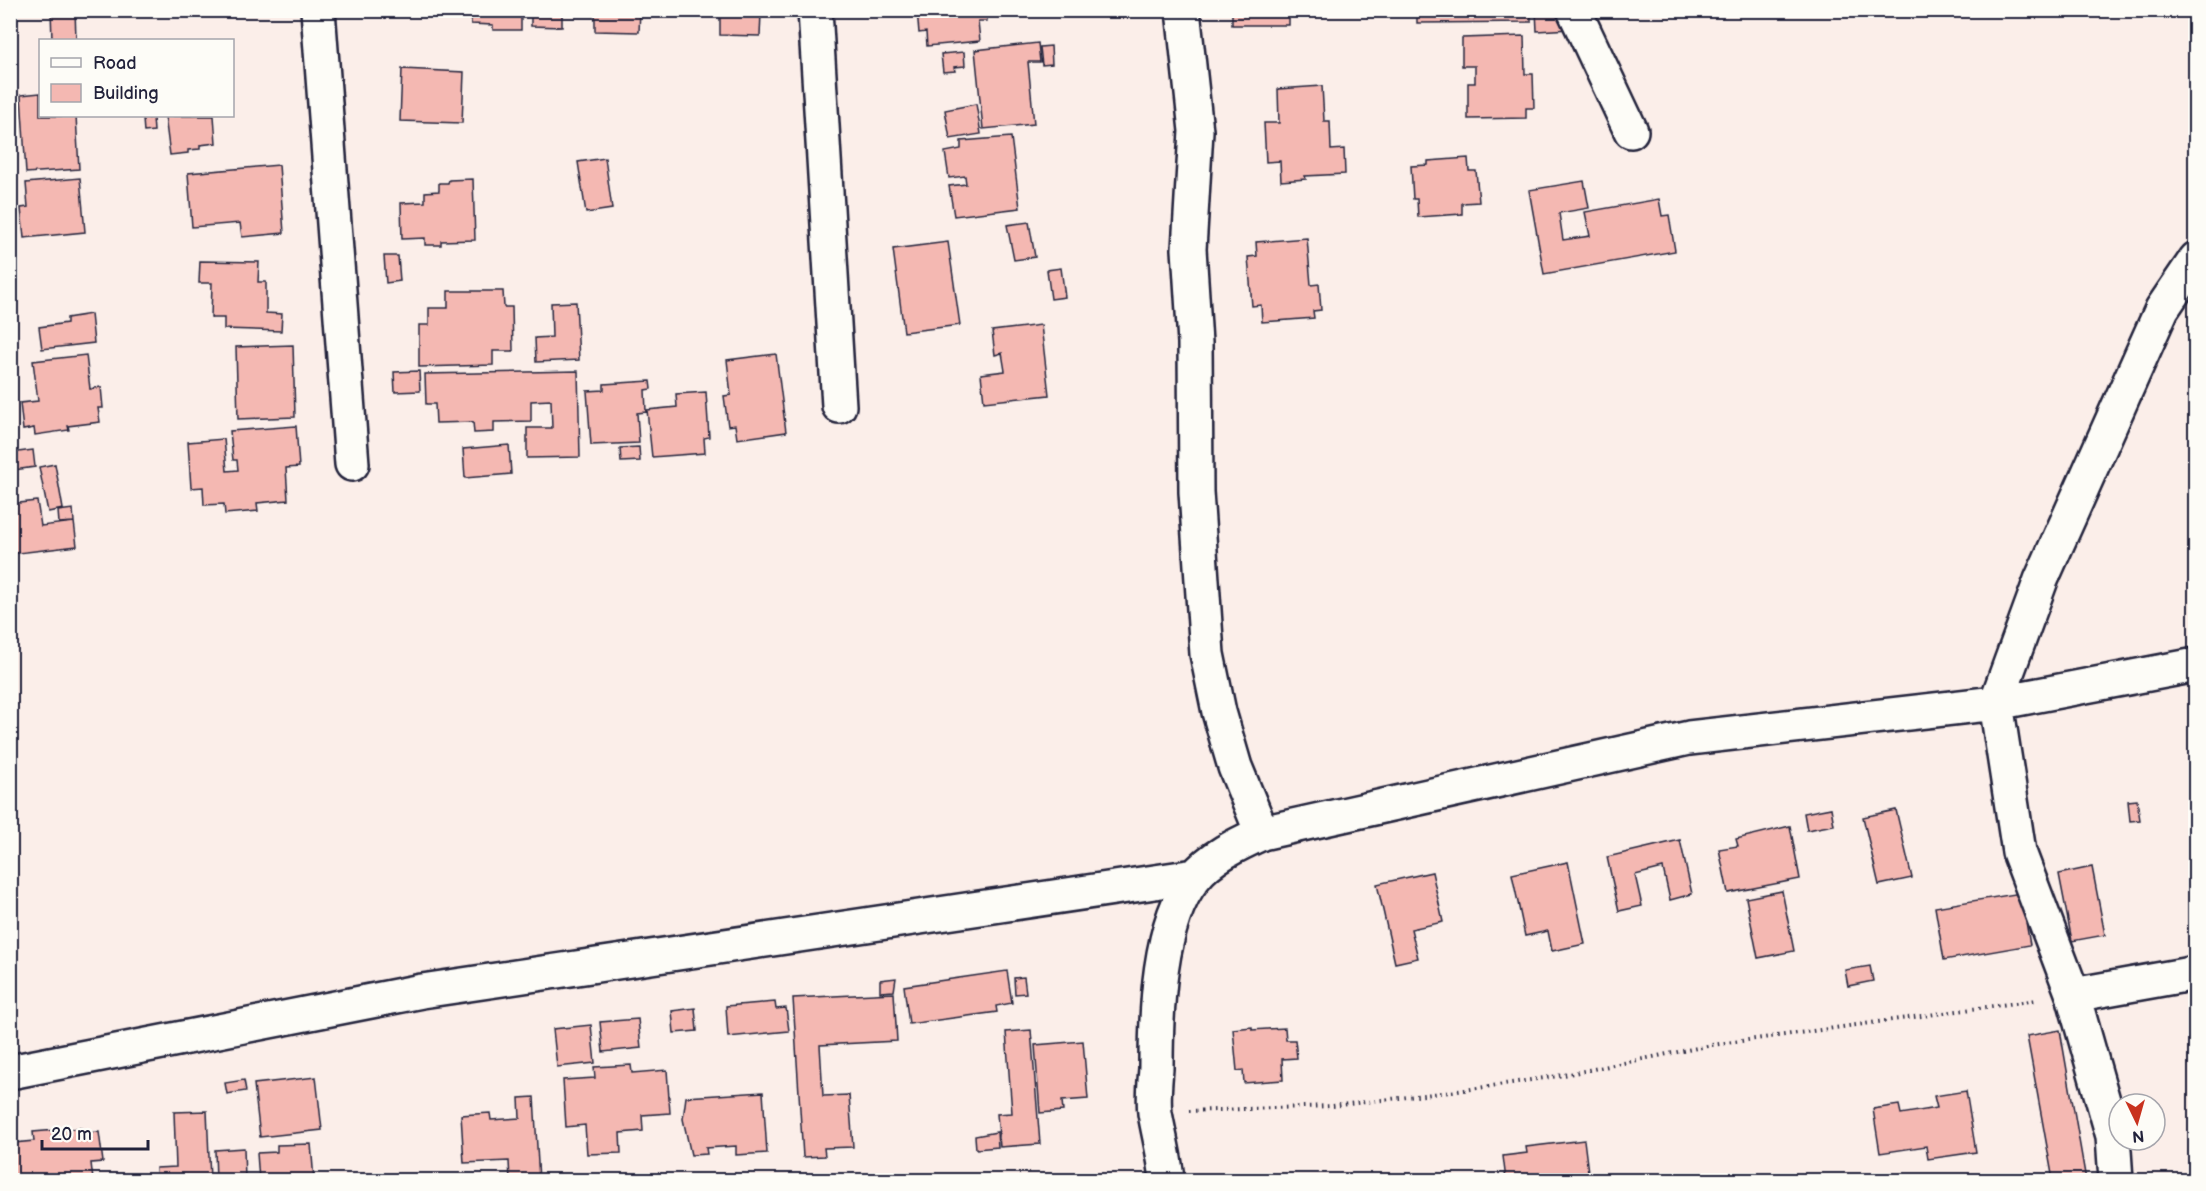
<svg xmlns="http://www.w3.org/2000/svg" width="2206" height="1191" viewBox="0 0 2206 1191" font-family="'Balsamiq Sans',sans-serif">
	<rect width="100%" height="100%" fill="#fbeee9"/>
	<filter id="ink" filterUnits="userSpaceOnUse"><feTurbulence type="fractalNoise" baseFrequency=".0167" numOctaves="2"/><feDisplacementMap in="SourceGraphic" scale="12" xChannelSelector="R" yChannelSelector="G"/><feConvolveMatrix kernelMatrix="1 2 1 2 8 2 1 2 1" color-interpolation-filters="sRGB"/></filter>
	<g filter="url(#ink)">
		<path fill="#f4b8b2" stroke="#22223b" stroke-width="1.5" d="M51,10H75L76,40H52Z
			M471,10H521V30H493V25L471,24Z
			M531,10H562V27L531,26Z
			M595,10H640L639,32L595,31Z
			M710,10H770V14L761,13L760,36L720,35V14H710Z
			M917,10H986L987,21H978L980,41L927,46L926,32L919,33Z
			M1232,10H1289V25H1232Z
			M1417,10H1531V22L1417,23Z
			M1536,10H1569L1570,29L1537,31Z
			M1524,36L1525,74H1533L1534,108H1526V118L1468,119V83H1475V66H1462V38Z
			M1038,43L1040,62H1028L1034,124L983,129L975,50Z
			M1051,46L1052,64L1042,65L1040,47Z
			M964,52L965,66L954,67L955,71L943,72L941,54Z
			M402,69L464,72L462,123L400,121Z
			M1322,86L1324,121H1330L1331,150L1344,149L1345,174L1305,176L1306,179L1281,181L1280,161L1266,162L1264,123H1279L1278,89Z
			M40,93V116H76L79,169L26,173L21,95Z
			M976,104L981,134L950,139L945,110Z
			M165,116H214L216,143L200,145V149L188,150V153L170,155Z
			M153,118L154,131L144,132L143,119Z
			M1011,137L1020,208L954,216L949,186L966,184L965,176L949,178L945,152L961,149V141Z
			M605,158L612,209L586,213L578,162Z
			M1468,158L1469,171H1476L1479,202L1462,203V214L1418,217L1417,199H1413L1411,166L1428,165V161Z
			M279,165L284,233L242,237L240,223L192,227L188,173Z
			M80,178L85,232L24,238L21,208L28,207L26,183Z
			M473,179L475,240L441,241V245H425V238L402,239L401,203L425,202V192L439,191V183H448L449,180Z
			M1584,181L1589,208L1559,213L1563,240L1590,236L1585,212L1659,199L1662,216L1669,215L1675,251L1544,274L1529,190Z
			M1029,222L1035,257L1014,260L1007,225Z
			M1307,238L1311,285L1319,284L1321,310L1313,311L1314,318L1262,322L1261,305L1252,306L1248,257L1257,256L1256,242Z
			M948,242L960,325L904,332L893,249Z
			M384,256H398L400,281L386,283Z
			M200,261L259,262L258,282H266V313L282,314L281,331L224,329V318H211L212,283H199Z
			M1061,268L1065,297L1051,299L1047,270Z
			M448,291H503L504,307H512L513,351H493V365L419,367V325H429V308H448Z
			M576,302L579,360L536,362L535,338L552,337L551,303Z
			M91,314L94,343L42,349L39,327L67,323V318Z
			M1041,325L1049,395L984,402L981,374L1005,371L1002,353L995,355L992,331Z
			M293,345L295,417L238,419L236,347Z
			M776,354L786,432L737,439L735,425L728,426L724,396L731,395L727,360Z
			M86,355L90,389L101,387L103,408H98L100,422L68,426L69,430L35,435L34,428L23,430L20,403L38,401L33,361Z
			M419,371L420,391L395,392L394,372Z
			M578,371L580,457L527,458V428H552L551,400L531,401V421L494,422V432L474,433L473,422L436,423L435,404H426L425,374Z
			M650,381L651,389L645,390L646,412L637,413L639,443L591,445L587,391L604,390V384Z
			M706,392L709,437L704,438L705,453L652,457L647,410L677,407L676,394Z
			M296,426L299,467L286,468L288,500L257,503L258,511L225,514L224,504L204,505L203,487L191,488L188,442L224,439L227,471L238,470L237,460H233L230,431Z
			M509,445L511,474L465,478L463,449Z
			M639,447L640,461L621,462L620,448Z
			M33,450L35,467L14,470L11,453Z
			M55,464L63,509L48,512L39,467Z
			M37,501L41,526L74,522L77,546L10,554V504Z
			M73,509L74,522L59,523L58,511Z
			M2137,800L2140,820L2130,821L2128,801Z
			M1831,808L1834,825L1807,830L1804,813Z
			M1896,810L1912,878L1879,885L1863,817Z
			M1790,826L1800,879L1728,893L1719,849L1738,846L1736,839Z
			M1680,840L1692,894L1670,900L1663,868L1635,875L1642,906L1619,911L1607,857Z
			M1568,862L1585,944L1552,951L1548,931L1525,936L1512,874Z
			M2092,867L2105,935L2072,941L2059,874Z
			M1432,872L1443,922L1411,929L1418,958L1395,963L1377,884Z
			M1782,891L1794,951L1758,958L1746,898Z
			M2021,893L2030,945L1944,960L1935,907Z
			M1870,966L1873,981L1848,986L1845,970Z
			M1007,971L1012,1003L996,1006L997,1012L909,1024L904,986Z
			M1024,977L1026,993L1015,994L1014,978Z
			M896,978L894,991L880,992V980Z
			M894,993L897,1041L820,1045L823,1096L849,1095L853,1147L824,1148L825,1156L803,1157L793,998Z
			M775,1002L776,1009L786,1008L789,1031L728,1037L726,1006Z
			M695,1008L697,1031L674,1033L672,1011Z
			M638,1019L641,1048L603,1052L600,1022Z
			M591,1025L595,1063L557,1067L553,1029Z
			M1252,1027V1030L1285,1028L1286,1040H1295L1297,1058L1282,1059L1283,1080L1244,1083L1243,1070L1237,1071L1233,1029Z
			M1031,1030L1040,1144L1000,1147L997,1114L1012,1113L1006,1032Z
			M2060,1030L2086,1180H2053L2027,1036Z
			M1083,1041L1088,1099L1062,1101L1063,1111L1040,1113L1035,1045Z
			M631,1065L632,1073L667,1070L670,1113L642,1115L643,1131L620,1133L621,1153L587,1154L585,1125L566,1127L563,1080L595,1078L594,1067Z
			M316,1077L322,1130L260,1137L254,1084Z
			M244,1080L246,1091L227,1094L225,1083Z
			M1966,1091L1976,1152L1928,1159L1926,1146L1880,1153L1873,1109L1899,1105L1901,1114L1937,1108L1934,1096Z
			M763,1092L767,1153L736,1155V1146L706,1148L707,1154L691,1155L683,1119L686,1097Z
			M534,1097L539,1180H510L509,1161L464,1163L461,1115L490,1113L491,1120L520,1118L519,1098Z
			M207,1111L210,1180H157L156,1168L176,1167L174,1112Z
			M81,1128L82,1133L99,1132L103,1162L91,1163L93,1180H10V1150H15L14,1143L34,1141L33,1132Z
			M997,1132L998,1147L976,1149L975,1136Z
			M1584,1140L1589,1180H1499H1506L1503,1156L1527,1153L1526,1147Z
			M311,1144L314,1180H259L257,1153L277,1152V1145Z
			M244,1148L245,1180H216L215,1150Z"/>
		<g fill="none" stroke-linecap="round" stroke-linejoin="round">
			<g stroke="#22223b" stroke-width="38">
				<path id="minor" d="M318,10L352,464
					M815,10L839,406
					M1183,10L1196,131L1189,249L1195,343L1196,492L1207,654L1219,712L1235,767L1262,833
					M1574,10L1631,131
					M2073,995L2196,973
					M10,1072L422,991L1195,876
					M1167,1180C1165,1157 1159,1136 1155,1113C1153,1099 1155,1082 1156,1068C1156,1012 1158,923 1194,878C1210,857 1238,844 1262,833L1689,738L1996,703L2196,665
					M2116,1180L2113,1136L2073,995L2019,852L1996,703L2041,580L2162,309L2196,259"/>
			</g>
			<path stroke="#22223b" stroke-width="4" stroke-dasharray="1.5 4.5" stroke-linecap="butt" d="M1189,1111L1332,1106L1458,1091L1564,1075L1712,1045L2037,1000"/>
			<use href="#minor" stroke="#fdfcf7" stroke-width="33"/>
		</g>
	</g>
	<rect width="2206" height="1191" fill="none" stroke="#fdfcf7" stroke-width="36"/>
	<rect x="18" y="18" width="2170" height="1155" fill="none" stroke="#22223b" stroke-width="2" filter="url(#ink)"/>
	<rect x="39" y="39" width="195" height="78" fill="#fdfcf7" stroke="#a5a5ac" stroke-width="1.5"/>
	<rect x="51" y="58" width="30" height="9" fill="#fdfcf7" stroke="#a5a5ac" stroke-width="1.5"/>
	<text x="93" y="69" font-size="18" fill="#22223b">Road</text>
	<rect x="51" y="84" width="30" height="18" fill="#f4b8b2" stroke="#a5a5ac" stroke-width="1.5"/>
	<text x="93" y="99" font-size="18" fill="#22223b">Building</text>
	<g transform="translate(2137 1122) rotate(175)"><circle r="28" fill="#fdfcf7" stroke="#a5a5ac" stroke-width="1.5"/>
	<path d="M0-4.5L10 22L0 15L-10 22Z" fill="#c8321e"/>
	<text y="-9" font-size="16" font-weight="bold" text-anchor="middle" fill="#22223b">N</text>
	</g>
	<path d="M42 1140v9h106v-9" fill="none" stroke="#22223b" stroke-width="3"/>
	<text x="51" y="1140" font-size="18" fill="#22223b" stroke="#fdfcf7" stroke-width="4.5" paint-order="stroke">20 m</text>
</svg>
